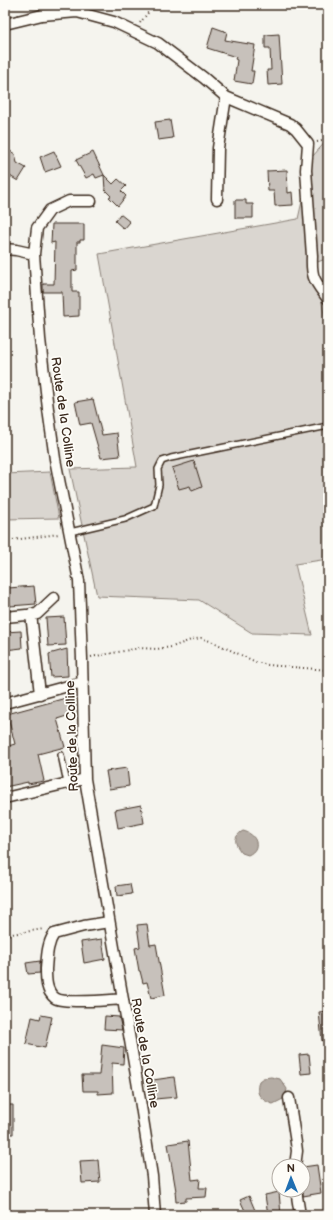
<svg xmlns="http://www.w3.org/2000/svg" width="333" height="1220" viewBox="0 0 333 1220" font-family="'Balsamiq Sans',sans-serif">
	<rect width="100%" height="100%" fill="#f5f4ee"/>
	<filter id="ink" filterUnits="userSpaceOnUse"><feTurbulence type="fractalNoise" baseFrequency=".025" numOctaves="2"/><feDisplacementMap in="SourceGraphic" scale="8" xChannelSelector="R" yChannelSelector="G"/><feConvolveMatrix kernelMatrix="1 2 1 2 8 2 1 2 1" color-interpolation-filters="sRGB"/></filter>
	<g filter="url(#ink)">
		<path fill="#dad6d0" stroke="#8a8077" d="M328,139V258L315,263L328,337V559L295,564L312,635L252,633L199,600L97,596L70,469L137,467L99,254L298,219L312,157Z
			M50,472L59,518L5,519V474Z"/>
		<path fill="#b4aca4" stroke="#84786e" d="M243,831C257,834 262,849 248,855L242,853C235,845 232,837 243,831Z
			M271,1077L280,1079L287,1089L285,1098L273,1104C268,1103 259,1098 258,1092C257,1089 258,1084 259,1081L263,1078Z"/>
		<path fill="#c7c1bb" stroke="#3b2a1e" d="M213,27L227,32L225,40L255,45L251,71H254L252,84L234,81L237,60L235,59L236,57L207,48Z
			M279,34L282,84L268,85L267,70H271L270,48H265V35Z
			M170,120L173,138L158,140L155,122Z
			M5,148L15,154L17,163L26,168L18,181L5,173Z
			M54,151L61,166L45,172L40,157Z
			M93,152L104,175L96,178L94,174L86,178L76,160Z
			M287,170L288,193L292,192L293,205L275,206L274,191H268L267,171Z
			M104,175L113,184L118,179L126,186L121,191L126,196L118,206L109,197L111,196L105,190Z
			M235,200H246V204H253V218H235Z
			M120,214L130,222L124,229L115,221Z
			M52,224H84V240H80V242H77V270L72,271V292H79V316L63,317L62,292H43V284H54L55,242L51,243Z
			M93,399L102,435L117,433L120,456L101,458L91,423L80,425L75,402Z
			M194,461L202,487L192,491L190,486L179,489L172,468Z
			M34,586L36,604L10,606L8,588Z
			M64,617L66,645L48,646L46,618Z
			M21,631L22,648L5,650V632Z
			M67,649L68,676L51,677L49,654Z
			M66,698L70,715L57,719L65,747L38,754L44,781L28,784V782L5,787V747L15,744L7,714Z
			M127,768L129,786L109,789L106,771Z
			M141,805L144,823L118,828L115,810Z
			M130,884L132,894L117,896L116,886Z
			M147,924L150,945L156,944L165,995L151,998L147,982L143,983L140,971H139L135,948L140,947L137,925Z
			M102,939L105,959L84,963L81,942Z
			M40,961V973L28,974L26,963Z
			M328,1011V1041H322L319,1012Z
			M41,1015L52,1017L45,1048L26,1044L32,1017L40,1019Z
			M105,1016L119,1017L122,1030L104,1029Z
			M102,1045L124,1048L123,1064L112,1063L113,1093L98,1094V1091H83L82,1075H99Z
			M309,1054L311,1073L301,1074L299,1055Z
			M174,1077L177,1097L155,1099L153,1080Z
			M5,1105H13V1134H5Z
			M188,1141L192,1180L200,1179L199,1188H207L206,1197L186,1198V1201L176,1202L175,1191H176L168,1144Z
			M98,1160L100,1182L82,1183L80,1161Z
			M317,1165L321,1193L303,1196V1167Z
			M279,1192L281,1215H268L265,1195Z
			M249,1196L257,1215H247L240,1200Z"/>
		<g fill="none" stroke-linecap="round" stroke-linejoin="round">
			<g stroke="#3b2a1e" stroke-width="8">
				<path id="service" d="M70,532L125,519L154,506L159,485L158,469L162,461L171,458L328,426
					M61,755L67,783"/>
			</g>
			<g stroke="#3b2a1e" stroke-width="13">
				<path id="minor" d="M5,24L42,15L77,12L114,22L158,43L204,78L226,97L290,124L296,129L308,144L306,170L312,256C311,279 315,281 328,299
					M217,199L218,148L226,97
					M91,201H69L50,210L37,228L34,254L40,339L48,409L55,459L79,581L82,659L85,779L137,1081L152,1176L155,1215
					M5,249L16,250L34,254
					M31,614L40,694
					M5,617L37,614L54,598
					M5,703L83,682
					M5,798L85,779
					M109,922L84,926L54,934C47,944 47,957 46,969C46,980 46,991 55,998C63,1004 110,1000 123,999
					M289,1098L296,1143L297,1151L295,1166
					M296,1190L300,1215"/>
			</g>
			<path stroke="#3b2a1e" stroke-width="2" stroke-dasharray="1 3" stroke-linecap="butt" d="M140,23L154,5
				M317,142L328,140
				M5,541L59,534
				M91,657L140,648L157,649L172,647L191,640L201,638L213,642L256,662L268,665L328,670
				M5,935L44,929"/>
			<use href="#service" stroke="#fdfcf7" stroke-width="5"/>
			<use href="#minor" stroke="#fdfcf7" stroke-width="10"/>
		</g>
	</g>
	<g text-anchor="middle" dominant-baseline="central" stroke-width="3.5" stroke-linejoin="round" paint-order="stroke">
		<g font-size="13" fill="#3b2a1e" stroke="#fdfcf7">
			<text transform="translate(63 412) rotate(82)">Route de la Colline</text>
			<text transform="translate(72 736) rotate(-92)">Route de la Colline</text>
			<text transform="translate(145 1053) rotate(80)">Route de la Colline</text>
		</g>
	</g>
	<rect width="333" height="1220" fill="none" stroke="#fdfcf7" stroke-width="20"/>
	<rect x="10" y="10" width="313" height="1200" fill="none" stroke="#3b2a1e" stroke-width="1.5" filter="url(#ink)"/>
	<g transform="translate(291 1178) rotate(359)"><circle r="19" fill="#fdfcf7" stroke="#afa8a0"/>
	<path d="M0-3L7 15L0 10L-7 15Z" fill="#1f6fb2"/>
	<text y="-6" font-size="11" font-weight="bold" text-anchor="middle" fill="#3b2a1e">N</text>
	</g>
</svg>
